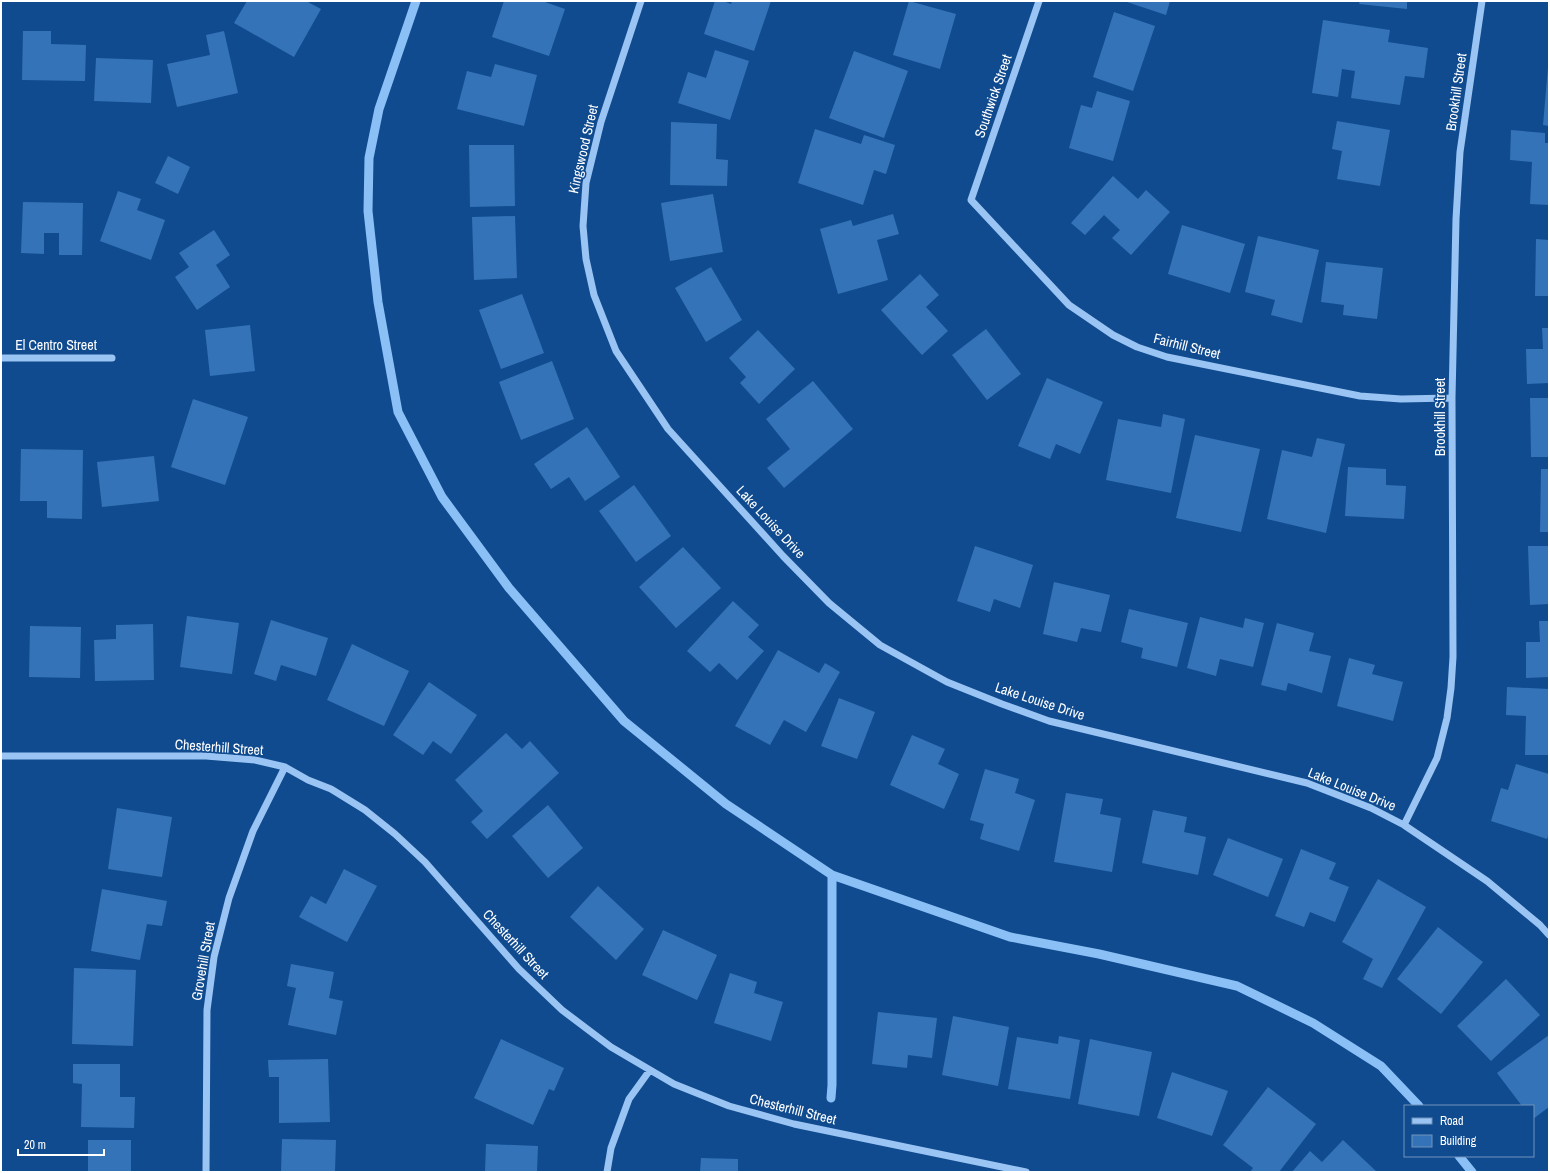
<svg xmlns="http://www.w3.org/2000/svg" width="1550" height="1173" viewBox="0 0 1550 1173" font-family="'Archivo Narrow',sans-serif">
	<rect width="100%" height="100%" fill="#104b8f"/>
	<g fill="none" stroke-linecap="round" stroke-linejoin="round">
		<path stroke="#8bc0f6" stroke-width="9" d="M416,1L379,109L369,158L368,211L378,302L398,412L442,497L509,588L624,721L726,804L832,875V1085L831,1098
			M832,875L1010,937L1099,954L1237,986L1313,1023L1381,1066L1419,1106
			M1459,1156L1472,1172"/>
	</g>
	<path fill="#3473b7" d="M247,1H306L321,9L294,57L234,23Z
		M504,1H542L565,9L549,56L492,37Z
		M715,1H723L731,4L732,1H771L754,51L704,34Z
		M909,1L956,14L940,69L893,55Z
		M1124,1H1170L1166,15Z
		M1360,1H1407V9L1359,4Z
		M1114,12L1155,26L1133,91L1093,77Z
		M1323,20L1390,30L1388,42L1428,48L1424,78L1405,76L1400,105L1351,98L1355,71L1342,69L1338,97L1312,93Z
		M23,31H51V44L86,45L85,81L22,80Z
		M224,31L238,93L177,107L167,64L210,55L206,35Z
		M715,50L749,61L730,120L678,103L688,72L706,78Z
		M854,51L908,71L884,138L829,118Z
		M96,58L153,60L151,103L94,101Z
		M495,64L537,75L524,126L457,109L467,71L491,77Z
		M1548,67H1549V126L1543,125Z
		M1097,91L1130,101L1113,161L1069,148L1081,105L1092,108Z
		M1337,121L1390,130L1380,186L1337,179L1342,151L1332,149Z
		M671,122L717,124L716,159L728,160L727,186L670,185Z
		M815,129L861,144L864,135L895,145L886,174L874,170L863,205L798,183Z
		M1511,130L1545,133V143H1549V205L1530,204L1532,162L1510,160Z
		M469,145H514L515,206L470,207Z
		M168,156L190,167L178,194L155,183Z
		M1113,176L1138,199L1146,190L1170,212L1131,255L1112,238L1120,230L1104,215L1085,235L1071,223Z
		M118,191L141,199L137,210L165,220L151,260L100,241Z
		M713,194L723,252L670,261L661,203Z
		M23,202L83,203L82,255H59V233H44V254L21,253Z
		M893,214L899,234L877,240L888,280L838,294L820,229L851,220L853,226Z
		M515,216L517,278L474,280L472,217Z
		M1182,225L1245,244L1230,293L1168,274Z
		M214,230L230,255L216,265L230,287L197,310L175,277L189,267L179,253Z
		M1258,236L1319,250L1302,323L1271,315L1275,300L1245,292Z
		M1536,239L1549,240V296H1535Z
		M1326,262L1383,268L1377,319L1343,315L1344,305L1321,302Z
		M711,267L742,320L706,342L675,288Z
		M920,274L939,295L926,307L948,331L922,355L881,310Z
		M522,294L544,353L501,369L479,310Z
		M250,325L255,371L210,376L205,330Z
		M1542,328H1549V383L1527,384L1526,349H1543Z
		M986,329L1021,374L987,400L952,355Z
		M758,330L795,369L759,404L740,383L746,377L729,358Z
		M552,361L574,419L521,440L499,382Z
		M1047,378L1103,402L1080,454L1056,444L1050,459L1018,446Z
		M813,381L853,429L784,488L767,468L790,449L766,419Z
		M1530,398H1549V457H1531Z
		M193,399L248,417L225,485L171,467Z
		M1163,414L1185,419L1171,493L1106,480L1118,419L1161,427Z
		M587,427L620,477L585,501L569,477L551,489L534,464Z
		M1195,435L1260,449L1241,532L1176,518Z
		M1317,438L1345,444L1326,533L1267,519L1282,450L1312,457Z
		M21,449L83,450L82,519L47,518V501H20Z
		M154,456L159,501L102,507L97,462Z
		M1348,467L1386,469V485L1406,486L1404,519L1345,516Z
		M1541,469H1549V532H1540Z
		M634,485L671,536L636,562L599,511Z
		M975,546L1033,565L1020,608L994,599L990,612L957,601Z
		M1528,546H1549V604L1530,605Z
		M683,547L721,588L676,628L639,587Z
		M1054,582L1110,595L1101,632L1081,628L1077,642L1043,634Z
		M733,601L759,625L748,637L764,651L737,680L719,663L710,672L687,651Z
		M1129,609L1188,623L1177,667L1141,658L1143,648L1121,642Z
		M187,616L239,623L232,674L180,667Z
		M1200,617L1243,628L1245,618L1264,623L1253,667L1220,659L1216,676L1187,668Z
		M271,620L328,638L316,676L281,665L276,681L254,674Z
		M1539,621H1549V677L1526,678V642H1540Z
		M1277,623L1314,633L1309,651L1331,656L1322,693L1288,683L1286,691L1261,685Z
		M153,624L154,680L95,681L94,640L116,639V625Z
		M30,626L81,627L80,678L29,677Z
		M352,644L409,671L384,726L327,700Z
		M778,650L819,673L825,663L840,672L806,732L784,720L770,745L735,726Z
		M1349,658L1375,665L1372,674L1403,682L1393,721L1337,706Z
		M429,682L477,715L451,754L433,741L423,755L393,735Z
		M1507,687L1549,689V755H1525L1526,716L1506,715Z
		M839,698L875,712L857,759L821,746Z
		M506,733L522,749L530,741L559,773L487,839L471,822L483,811L455,780Z
		M912,735L945,749L938,764L959,774L944,809L890,785Z
		M1516,764L1549,774V833L1547,839L1491,821L1501,788L1508,790Z
		M985,769L1019,779L1015,793L1035,800L1019,851L980,839L984,824L970,820Z
		M1066,793L1103,799L1100,814L1121,818L1112,872L1054,862Z
		M548,805L583,848L548,878L512,836Z
		M117,808L172,817L162,877L108,869Z
		M1153,810L1187,817L1184,832L1206,837L1198,875L1142,863Z
		M1228,838L1283,859L1268,897L1213,875Z
		M1301,849L1336,863L1329,879L1349,887L1335,922L1310,912L1304,927L1275,916Z
		M344,869L377,886L347,942L299,917L311,896L326,904Z
		M1378,879L1426,907L1382,988L1363,979L1373,959L1342,942Z
		M598,886L644,929L616,960L570,917Z
		M102,889L167,901L162,926L147,924L140,960L91,951Z
		M1438,927L1483,962L1441,1014L1397,979Z
		M663,930L717,955L697,1000L642,975Z
		M291,964L334,972L329,998L343,1001L336,1035L288,1025L296,988L287,986Z
		M74,968L136,970L133,1046L72,1044Z
		M730,973L757,982L754,993L783,1002L771,1041L714,1023Z
		M1506,979L1540,1015L1491,1061L1457,1026Z
		M878,1012L937,1018L932,1058L908,1055L907,1068L872,1064Z
		M953,1016L1009,1027L998,1086L942,1075Z
		M1549,1035V1107L1533,1119V1106H1522L1497,1073Z
		M1059,1036L1080,1040L1070,1099L1008,1089L1017,1037L1058,1044Z
		M501,1039L564,1068L554,1091L549,1089L533,1125L474,1098Z
		M1090,1039L1152,1052L1139,1116L1078,1104Z
		M328,1059L330,1122L279,1123V1077H269L268,1060Z
		M73,1064H120V1097H135L134,1128L81,1127L82,1084L73,1083Z
		M1172,1072L1228,1091L1212,1136L1157,1118Z
		M1268,1087L1316,1124L1279,1172H1250L1253,1168L1223,1145Z
		M282,1139L336,1140L335,1172H281Z
		M88,1140H131V1172H88Z
		M1343,1140L1377,1172H1292L1310,1151L1322,1162Z
		M486,1144L538,1146L537,1172H485Z
		M701,1158L738,1159V1172H700Z"/>
	<g fill="none" stroke-linecap="round" stroke-linejoin="round">
		<path stroke="#99c4f3" stroke-width="7" d="M641,1L601,122L586,183L583,226L586,259L594,295L616,351L668,429L783,556L829,603L880,645L947,682L1002,704L1049,721L1307,783L1371,808L1404,825L1487,881L1540,925L1549,935
			M1039,1L971,200L1069,305L1113,335L1137,347L1167,357L1360,396L1401,399L1452,398
			M1,358H112
			M1,756H206L255,760L285,767L308,780L331,789L365,810L395,834L425,862L519,969L562,1010L611,1047L674,1084L729,1106L794,1124L1026,1172
			M1404,825L1437,758L1447,718L1451,688L1453,657L1452,398L1456,219L1460,152L1482,1
			M206,1172L207,1010L214,957L229,898L253,831L285,767
			M607,1172L611,1148L629,1099L650,1070"/>
	</g>
	<g text-anchor="middle" dominant-baseline="central" stroke-width="3" stroke-linejoin="round" paint-order="stroke">
		<g font-size="14" fill="#fff" stroke="#104b8f">
			<text transform="translate(1456 92) rotate(-82)">Brookhill Street</text>
			<text transform="translate(993 96) rotate(-71)">Southwick Street</text>
			<text transform="translate(583 149) rotate(-77)">Kingswood Street</text>
			<text x="56" y="345">El Centro Street</text>
			<text transform="translate(1187 346) rotate(14)">Fairhill Street</text>
			<text transform="translate(1440 417) rotate(-90)">Brookhill Street</text>
			<text transform="translate(771 522) rotate(47)">Lake Louise Drive</text>
			<text transform="translate(1040 701) rotate(18)">Lake Louise Drive</text>
			<text transform="translate(219 747) rotate(4)">Chesterhill Street</text>
			<text transform="translate(1352 789) rotate(22)">Lake Louise Drive</text>
			<text transform="translate(516 944) rotate(47)">Chesterhill Street</text>
			<text transform="translate(203 961) rotate(-80)">Grovehill Street</text>
			<text transform="translate(793 1109) rotate(14)">Chesterhill Street</text>
		</g>
	</g>
	<rect width="1550" height="1173" fill="none" stroke="#ffffff" stroke-width="4"/>
	<rect x="1404" y="1105" width="130" height="52" fill="#104b8f" stroke="#7093bc"/>
	<rect x="1412" y="1118" width="20" height="6" fill="#99c4f3" stroke="#7093bc"/>
	<text x="1440" y="1125" font-size="12" fill="#ffffff">Road</text>
	<rect x="1412" y="1135" width="20" height="12" fill="#3473b7" stroke="#7093bc"/>
	<text x="1440" y="1145" font-size="12" fill="#ffffff">Building</text>
	<path d="M18 1149v6h86v-6" fill="none" stroke="#ffffff" stroke-width="2"/>
	<text x="24" y="1149" font-size="12" fill="#ffffff" stroke="#104b8f" stroke-width="3" paint-order="stroke">20 m</text>
</svg>
